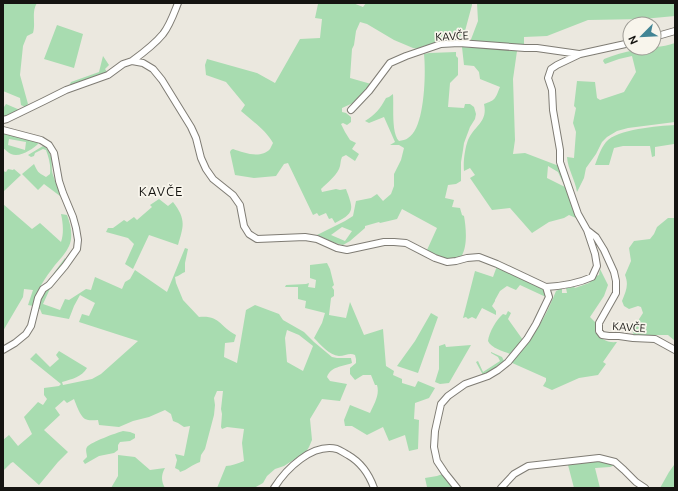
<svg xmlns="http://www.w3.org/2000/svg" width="678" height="491" viewBox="0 0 678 491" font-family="Ubuntu,sans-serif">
	<rect width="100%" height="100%" fill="#ebe8df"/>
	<path fill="#a8dcb0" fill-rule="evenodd" d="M3,3H37C31,12 36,23 33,33L27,36L23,46L20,75L28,104L25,107L21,105L20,98L3,91Z
		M316,3H353L363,7L366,3H472V5L465,31L455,42L423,46L418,49L413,48L394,40L367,24L360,22L356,31L354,45L352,49L350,78L371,84L353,103L342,108V112L346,113L351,117V122L347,125L343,123L341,124L345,132L350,140L356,143L352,149L359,154L355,161L346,155L342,157C340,161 341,165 339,169C335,177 327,183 321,189L322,192L336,189L340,190L346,189C353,208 356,213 335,223L332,218L329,219L326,213L319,216L317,213L313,215L288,163L284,164L276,176L254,178L235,175L230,152L231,150L233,149C244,153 261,159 270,149C271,147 272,145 273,143C266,130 252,121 241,111L245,105L226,82L206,75L205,65L207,59L257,73L275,83L300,39L320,38L322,19L315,18L318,4Z
		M477,3H675V16L643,19L588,20L547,36L524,37V45L525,48L481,43L477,41L470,42L478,21Z
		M57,25L83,34L74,68L44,59Z
		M675,43V122L628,128L617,131L607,137L602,142L596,154L586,168L584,178L577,192C575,179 568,170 567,157L574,158L576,132L573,123L576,108L574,106L577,81L595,82L597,98L600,100L624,92L636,72L632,56L619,59L605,64L603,61L604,59C614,55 624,52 635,50C649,47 662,48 675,43Z
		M462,47L478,48H485L517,51L513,79L515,140L513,154L525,153L559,166L572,202L576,218L569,215L564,218L549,222L532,233L510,208L492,210L470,178L475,175L470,168L464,171C463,162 465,148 468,140C475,125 488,122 484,104C496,100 495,99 500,87L480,79L479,72L474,66L464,65ZM548,166L558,172L565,187L547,178Z
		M456,52V56L458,58V75L450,83L448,107L464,108L465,104H470L474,107L476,114L475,119L470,127L464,143L463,150L461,162V181L456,184L448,185L445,198L454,200L452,207L460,208L462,215L464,216C466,227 468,247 461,257L447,259L441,258L427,250L437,228L402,209L397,219L380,223L379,222L365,226V228L350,241L343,245L335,243L317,235L345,221L353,216L356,201L371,198L377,194L383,201L391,194L394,186V174L401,160L404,148L399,145H390L395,142L384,117L369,123L365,121C376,114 380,109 386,98L389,97L393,94C394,106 391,133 399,141C402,140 406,140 408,138C425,129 426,72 424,54L429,53ZM342,227L352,231L345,241L331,235Z
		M103,56L109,65L105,69L107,72L69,86L71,82L99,72Z
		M6,104L20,110L3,119V106L4,107Z
		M675,125V151L674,144L655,147V156L652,157L650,146H623L614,148L609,165H595C598,157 601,148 606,142C617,129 658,126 675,125Z
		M3,132L39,141V143C33,149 20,158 11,154C8,153 5,149 3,148ZM9,139L26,142L25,150L8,145Z
		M43,146C55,153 50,165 53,175C55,182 59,189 61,196H60L44,184L38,190L22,174L34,164C38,172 37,172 46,177L50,174C51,166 49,158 46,150L43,149L35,153L34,156L31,157L28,155Z
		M8,169L13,170L14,169L21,175L3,192V171L6,172Z
		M159,199L168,206L173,202C186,219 184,225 178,245L149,235L133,269L125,264L134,244L128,238L106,232L108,228H113L124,220L127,222L134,217L137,220L152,207L150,205Z
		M3,204L32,229L40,223L61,242C64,233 63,223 61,214L67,215C70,223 72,231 71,239C70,249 61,258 55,265C45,278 36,291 33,306L28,305L33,290L24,289L23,297L3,331Z
		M668,218H675V341L668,335H634L632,330L643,313L641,307L638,306L629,309L624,306L622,301C626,291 629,285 625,275L631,261L629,248L634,241L650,239L654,234L657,227Z
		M185,248L188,249L185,263V272C182,273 179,276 175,277L176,283L183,300L199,317C220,315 220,327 236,335L234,342L225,343L224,357L237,363L246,310L255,305L279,314L283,320L304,332L314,342L332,357L337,358H351L352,363C342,367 331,366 327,377L330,381L347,384L340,401L322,399L310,419L312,440L309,447L306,452L284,466L275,469L267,476L263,483L254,488H217L226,466C232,466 238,463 244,461L242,443L244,429L227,427L222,429L221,427L222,414L221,409L223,391H217L214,398L215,405L214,415L205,449L201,455L200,462C193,464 187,470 180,472L179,470L175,468L177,460L175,454L184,456L190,426L184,427L178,423L173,421L171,414L165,410L149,417L133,421L119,427L99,425L98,420C94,420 89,421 85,419C80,416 76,404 74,399L67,403L64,400L55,408L60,415L44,430L68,452L58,462L39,485L13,462L11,463L3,471V440L9,435L18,446L32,434L24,417L38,402L43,405L47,399L44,395V388L59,386L61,384L30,359L36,353L50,367L59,359L56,355L59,351L87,368C82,377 72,379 62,382L63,385L92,379L101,374L138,341L79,322L82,314L89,316L95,303L80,295L74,306L69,319L42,314L40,309H37C44,288 51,276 65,258L66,261L53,282L43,304L60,310L65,299L69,300L86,289L91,290L95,277L122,289L125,282L130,279L135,270L167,292ZM287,330L299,335L313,346L303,371L287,362L285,338Z
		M327,263L330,269L334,285L332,287L334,290V296L331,298L329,315L346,318L350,302L364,335L383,329L386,366L394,371L393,375L402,379V383L415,387L418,381L435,388L429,398L415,403L414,419L419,420L418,449L409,451L405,435L389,441L383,427L367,435L352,426H345L344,420L350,405L370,413C374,404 380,395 377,385H375L371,375H363L355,380L350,374V368L356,363V359L355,355C350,352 345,356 339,356C329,355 321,345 314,338L322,323L325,313L305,308L306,301L298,299V287H285L286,285L306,284L309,283L308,287L315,288L316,280L310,278V265Z
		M497,266L542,285L548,298L520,285L516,290L507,286L500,291L495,300V301L492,306L496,311V315L482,308L476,319L472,317L468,319L466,317L463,318L475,271L493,277Z
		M600,269L608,285L604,296L590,317L596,323L595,332C602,339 606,343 617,342L603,362L606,364L598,375L579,378L552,390L543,386L546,381V378L510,362C515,356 521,350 527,343C539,328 549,309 556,291L562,288V293H567L566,288L574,287L575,288L589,283L596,276L599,275Z
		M508,311L511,313L508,319L523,340L510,354C503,351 491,348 488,341C489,332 497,319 503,314L506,315Z
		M431,313L438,317L418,373L397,366L415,341Z
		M445,344L446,347L471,345L449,383L440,384L435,382L439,369V346Z
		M491,352L502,357L504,361L499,366L483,375L476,362L478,361L483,372L500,361L498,357L491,353Z
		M123,431L130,432L135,434V438L130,441L120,442L118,445V450L114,453L99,456L85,464L83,461L87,457C87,454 85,450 87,447C91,442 116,433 123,431Z
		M118,455L135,457L150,470L165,468C161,475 161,481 165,488H111L118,476Z
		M589,461H600L615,465L610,467L595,468L600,488H574L568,465Z
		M674,465L675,466V488H660L669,472Z
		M445,473L459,488H426L427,487L425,478L437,476Z"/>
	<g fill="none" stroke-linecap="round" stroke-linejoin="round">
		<g stroke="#7f7c74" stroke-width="8">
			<path id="minor" d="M654,37L675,31
				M630,43L580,54L557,65L551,69L548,78L552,90L553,110L560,150V162L578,214L587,230L596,237L604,250L614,272L616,281V293L599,323V331L602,335L609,336H619L633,338L655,339L675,350
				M132,61C143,53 154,45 163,34C170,25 174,13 178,3
				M351,110L369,91L390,63L406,56L441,44L459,43L525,48H537L579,54
				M3,120L7,119L44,101L66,90L108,75L123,64L132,61L143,63L153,69L162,80L191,127L196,138L201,158L206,169L213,179L233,195L240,205L244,226L249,234L257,239L305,237L317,239L337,248L347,250L384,242H394L406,243L435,258L447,262L456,261L467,258L479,257L497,264L546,287L549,297L536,324L527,339L508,362L498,370L488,376L465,384L448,396L441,404L435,431L434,447L437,461L445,473L457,488
				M3,130L41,140L49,145L54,153L59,181L63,193L73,217L76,228L78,240L77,249L65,266L49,285L43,289L38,298L31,326L26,334L15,343L3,350
				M546,287C562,286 577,284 592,277L597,266L595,254L587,230
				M274,488C286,469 312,443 337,449C340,450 344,453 348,455C362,463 369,474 374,488
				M501,488L514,474L528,466L599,458L615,462L624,470L636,482L645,488"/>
		</g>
		<use href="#minor" stroke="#fff" stroke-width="6"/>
	</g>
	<g text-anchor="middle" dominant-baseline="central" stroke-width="3.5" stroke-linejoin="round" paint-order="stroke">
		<g font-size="11" fill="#151411" stroke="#f8f5ec">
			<text transform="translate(452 36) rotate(-3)">KAVČE</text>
			<text transform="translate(629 327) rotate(4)">KAVČE</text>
		</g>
		<g font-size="13" letter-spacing="1" fill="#151411" stroke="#f8f5ec">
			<text x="161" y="191">KAVČE</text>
		</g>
	</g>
	<rect width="678" height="491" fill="none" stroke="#151411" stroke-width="8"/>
	<g transform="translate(642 36) rotate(246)"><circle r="19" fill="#f8f5ec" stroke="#9d9b94"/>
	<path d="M0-3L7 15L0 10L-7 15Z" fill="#428595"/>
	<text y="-6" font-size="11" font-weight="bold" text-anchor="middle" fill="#151411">N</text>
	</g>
</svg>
